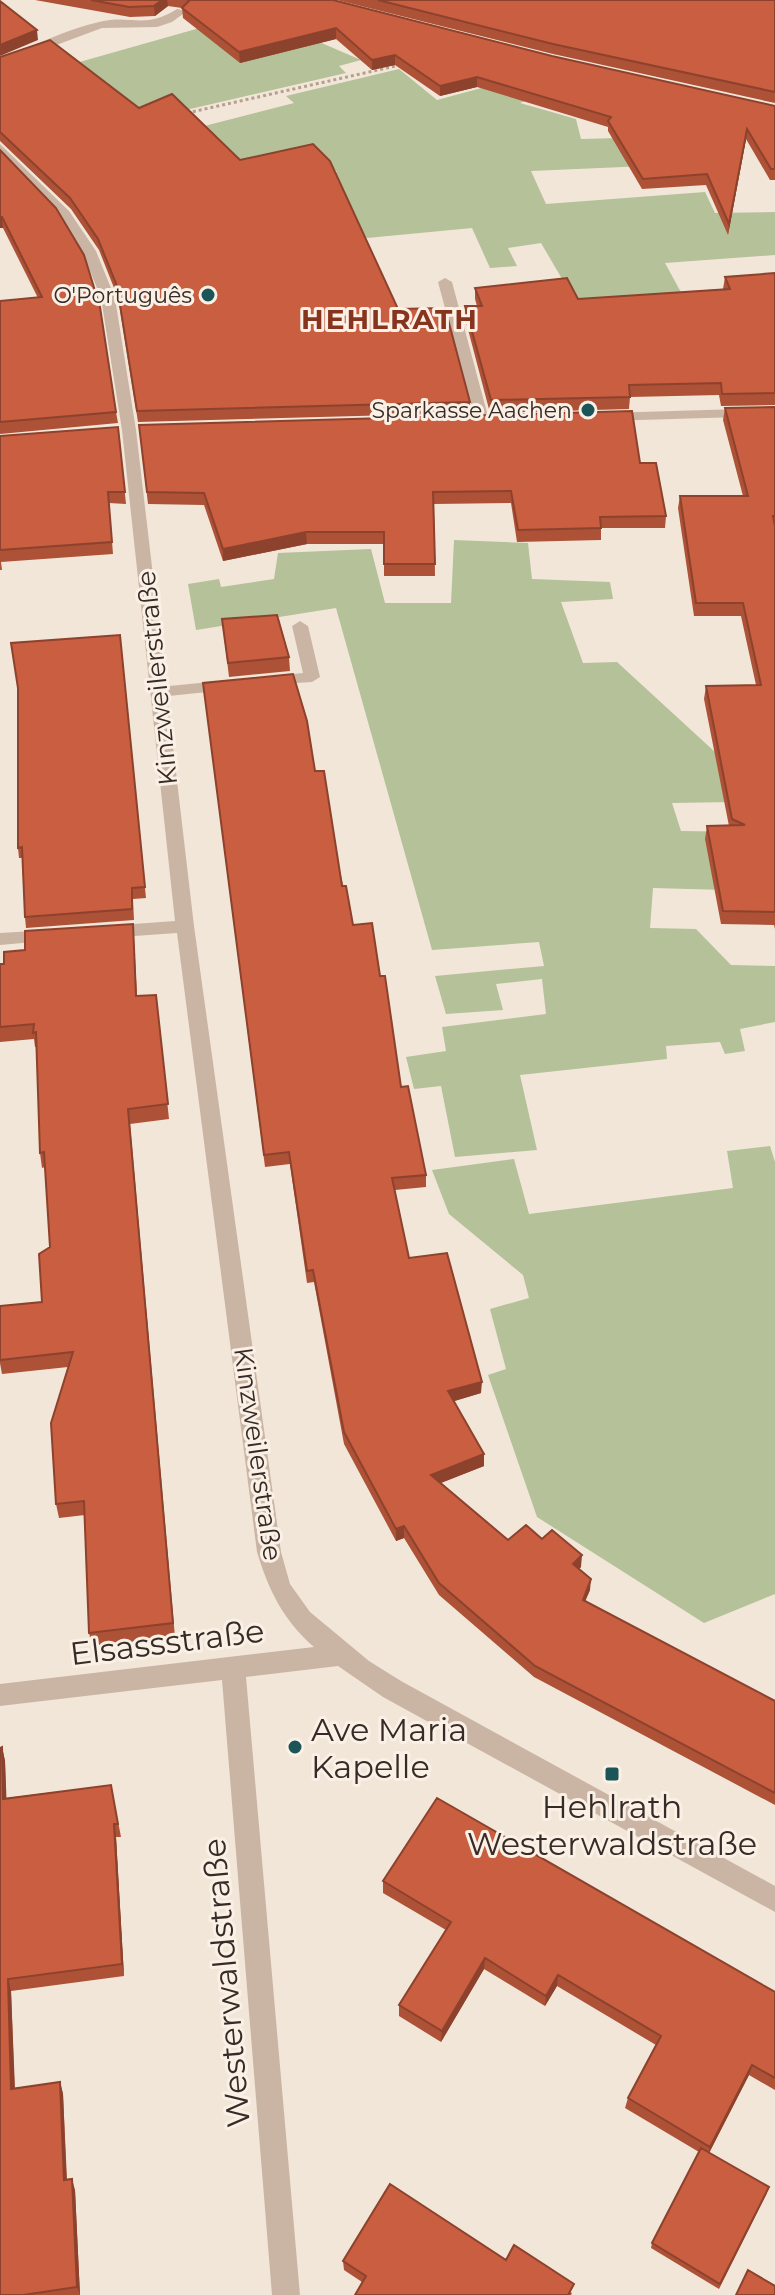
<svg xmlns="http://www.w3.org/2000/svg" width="775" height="2295" viewBox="0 0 775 2295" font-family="Montserrat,sans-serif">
	<rect width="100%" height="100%" fill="#f2e6d9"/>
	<path fill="#b4c199" d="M269,0L296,32L361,60L339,66L346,73L134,122L76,63L249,14Z
		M399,69L437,100L500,83L540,95L520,103L576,119L581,139L657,137L692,164L531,171L546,204L705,192L715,213L775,212V255L665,263L683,296L575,301L541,243L508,248L517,266L490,268L472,228L367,238L340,205L287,181L337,172L314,148L211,170L150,140L294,103L286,96Z
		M454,540L528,543L532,579L610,582L613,599L561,602L583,663L617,662L727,763L733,802L672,803L681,831L749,832L762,891L653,888L650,928L696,929L731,965L775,966V1022L740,1029L745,1051L725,1054L720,1042L666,1046L667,1059L520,1075L537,1150L455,1157L441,1086L414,1089L406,1057L446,1051L442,1027L546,1014L542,979L496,984L503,1010L446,1014L435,976L544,966L539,942L432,950L336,608L196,630L188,584L219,579L221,587L274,579L278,553L371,549L385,603H451Z
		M770,1146L775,1162V1594L704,1623L537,1517L488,1375L506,1369L490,1309L529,1298L523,1275L449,1214L432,1170L514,1159L529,1214L733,1188L727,1151Z"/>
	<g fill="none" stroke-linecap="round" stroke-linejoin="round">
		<path stroke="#b69f8f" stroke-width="3" stroke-dasharray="3 3" stroke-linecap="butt" d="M187,113L400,65"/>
		<path fill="#cab5a5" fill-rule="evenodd" d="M177,9L187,11L172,22L157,27L102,28L0,66V59C33,46 65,30 99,22C132,14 144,30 177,9Z
			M445,278L452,282L489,420L487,423H477L475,420L438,282Z
			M300,621L308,626L320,677L312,682L264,685L262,681L264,677L303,673L292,626Z
			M230,680L238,685L236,689L159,697L151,692L159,687Z"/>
		<path fill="#cab5a5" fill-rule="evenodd" d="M0,144L69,211L96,251L115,298L136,430L194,926L281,1552L290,1584L310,1612L369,1661L401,1681L775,1886V1912L383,1697L338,1666L246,1677L300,2295H272L222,1680L0,1706V1684L314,1647C283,1620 269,1591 257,1552L177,933L106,938L97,932L106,926L175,921L122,430L101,298L82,251L59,217L0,155Z
			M775,408V416L607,421L600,417L607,413Z
			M50,930L59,936L56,940L0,945V933Z"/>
	</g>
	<path fill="#ad5137" d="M35,0H333L552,56L775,106V180H770L746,139L728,235L706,185L642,189L608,131V127L477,87L440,96L395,65L372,70L336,39L240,63L183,18L182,8L168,6L155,16L130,17Z
		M337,0H775V103L553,54Z
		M0,57L139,108L240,160L398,309L470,402V413L138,422L118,298L99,250L71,209L0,141Z
		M0,150L116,412L118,423L0,434V301L38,298L3,228H0Z
		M775,273V405L721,406L719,395L630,397L629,409L490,413L465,318V306H477L475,299V288L578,299L723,289L725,277Z
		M775,407V929L774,925L721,924L705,839L707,826H729L704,699L706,686L756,685L741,616H694L678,508L680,496H743L723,420L725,408Z
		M139,425L640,463L666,516L665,528H601V540L517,542L511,503L434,504L435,576H384V544H307L223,561L204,505L148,504Z
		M118,427L126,504L109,503L113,554L1,562L2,570H0V436Z
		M222,619L289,657L290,671L229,677Z
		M120,635L146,898L133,899L134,920L26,928L25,917L22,858H19L18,848Z
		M203,683L315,771L353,925L380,976L401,1087L426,1175V1187L395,1190L409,1258L481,1393L454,1401L484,1454V1466L440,1483L508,1540L542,1539L581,1567L579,1569L590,1590L585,1601L775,1701V1805L534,1677L439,1595L404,1538L396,1541L344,1444L314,1282L307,1283L290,1164L265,1167Z
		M134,939L137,996L156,995L169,1119L130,1124L175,1637L92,1646L89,1633L85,1515L59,1518L56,1504L68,1367L2,1374L0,1363V1306L42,1302L50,1247L45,1167L42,1168L40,1153L37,1047H35L34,1039L0,1042V964H4L25,950Z
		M2,1747L5,1761L6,1798L111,1785L121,1837H116L124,1976L11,1991L15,2088L60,2082L63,2094L67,2180L75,2190L80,2295H0Z
		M383,1881L775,1992V2090L749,2075L709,2153L767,2193L719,2289L651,2248L652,2243L699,2152L625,2108L628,2098L656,2045L557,1986L545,2006L484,1969L441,2042L399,2016V2005L446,1930L383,1893Z
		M506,2260L572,2293L571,2295H355L362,2282L344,2270L343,2261Z"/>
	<path fill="#8d422d" d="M162,0H167L168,6L155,16L154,6Z
		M336,28V39L240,63L239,52Z
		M37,30L38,40L0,56V45Z
		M395,55V65L372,70V60Z
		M477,77V87L440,96V86Z
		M747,129L746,139L728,235L729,224Z
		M0,217H2L3,228H0Z
		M306,532L307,544L223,561V549Z
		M482,1382L481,1393L448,1403V1391Z
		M484,1454V1466L431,1487V1475Z
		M404,1526V1538L396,1541V1529Z
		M582,1555L581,1567L572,1575L573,1564Z
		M591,1579L590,1590L581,1611L583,1600Z
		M2,1747L5,1761L7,1812L3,1799Z
		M114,1824L116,1837L124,1976L122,1964Z
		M485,1958L484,1969L441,2042L442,2031Z
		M558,1975L557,1986L545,2006L546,1996Z
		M8,1979L11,1991L15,2100L11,2089Z
		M752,2065L749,2075L707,2157L710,2147Z
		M60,2082L63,2094L67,2191L64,2180Z
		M72,2179L75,2190L80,2295L77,2287Z"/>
	<path fill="#c95e40" stroke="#8d422d" stroke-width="2" d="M91,0H162L154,6L129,7Z
		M188,0H333L552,56L775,106V169H771L747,129L729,224L707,174L643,179L608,121L611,117L477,77L440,86L395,55L372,60L336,28L239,52L182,8L189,1Z
		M378,0H775V92L553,44Z
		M0,1L37,30L0,45Z
		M50,40L139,108L172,94L240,160L313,144L330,161L398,309L445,308L470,402L137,411L117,286L98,239L70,198L0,132V57Z
		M0,150L56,208L84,255L100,307L116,412L0,422V301L42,297L2,217H0Z
		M775,273V393L722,394L721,383L629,385L630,397L491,400L465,306H482L475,288L567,278L578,299L730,289L725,277Z
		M775,407V516H773L775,526V912L723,911L707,826L745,825L732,819L706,686L761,685L743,603H696L680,496H748L725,408Z
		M632,411L640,463H656L666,516L600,517L601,528L518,530L511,491L433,492L435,564H384V532H306L223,549L204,493L147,492L139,425Z
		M118,427L125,492H108L112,542L0,550V436Z
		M277,615L289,657L228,663L222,619Z
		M120,635L145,887L132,888V909L25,917L22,847L18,848V688L11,643Z
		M293,674L307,721L315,771H324L342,886H346L353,925L372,923L380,976H385L401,1087L408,1086L426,1175L392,1178L409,1258L447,1253L482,1382L448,1391L484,1454L431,1475L508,1540L526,1525L542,1539L552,1530L582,1555L573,1564L591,1579L583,1600L775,1701V1793L535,1666L439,1583L404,1526L396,1529L344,1432L313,1270L307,1271L289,1152L264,1155L203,683Z
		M133,924L136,996L156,995L168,1104L128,1109L173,1623L89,1633L84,1501L56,1504L51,1423L73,1352L0,1360V1306L42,1302L39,1254L50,1247L44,1152L40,1153L36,1032L33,1033L34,1024L0,1027V964H4V952L25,950V931Z
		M2,1747L3,1799L111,1785L118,1824H114L122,1964L8,1979L11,2089L60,2082L64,2180L72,2179L77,2287L23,2295H0V1748Z
		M437,1798L775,1992V2078L752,2065L710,2147L628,2098L661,2036L558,1975L546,1996L485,1958L442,2031L399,2005L451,1922L383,1881Z
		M701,2148L769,2187L720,2284L652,2243Z
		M390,2184L506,2260L514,2245L574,2284L568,2295H355L366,2276L343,2261Z
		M748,2270L775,2286V2295H736Z"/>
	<g fill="#1b5558" stroke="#faf0e5" stroke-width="3">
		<circle cx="208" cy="295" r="8"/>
		<circle cx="588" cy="410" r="8"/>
		<circle cx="295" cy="1747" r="8"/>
		<rect x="604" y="1766" width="16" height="16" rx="4"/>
	</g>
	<g text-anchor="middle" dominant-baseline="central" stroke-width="6" stroke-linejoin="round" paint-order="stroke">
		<g font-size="22" fill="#362b26" stroke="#faf0e5" text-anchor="end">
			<text x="192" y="295">O'Português</text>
			<text x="572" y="410">Sparkasse Aachen</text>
		</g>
		<g font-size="26" fill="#362b26" stroke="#faf0e5">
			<text transform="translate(157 678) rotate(-96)">Kinzweilerstraße</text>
			<text transform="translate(258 1454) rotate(82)">Kinzweilerstraße</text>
		</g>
		<g font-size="28" font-weight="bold" letter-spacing="2" fill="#86341d" stroke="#faf0e5">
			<text x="390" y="319">HEHLRATH</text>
		</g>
		<g font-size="32" fill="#362b26" stroke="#faf0e5">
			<text transform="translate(167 1642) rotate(-7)">Elsassstraße</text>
			<text transform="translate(226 1983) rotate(-95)">Westerwaldstraße</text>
		</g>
		<g font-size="32" fill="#362b26" stroke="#faf0e5" text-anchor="start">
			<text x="311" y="1729">Ave Maria<tspan x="311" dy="37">Kapelle</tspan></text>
			<text x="612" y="1806" text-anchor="middle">Hehlrath<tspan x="612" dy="37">Westerwaldstraße</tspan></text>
		</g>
	</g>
</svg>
